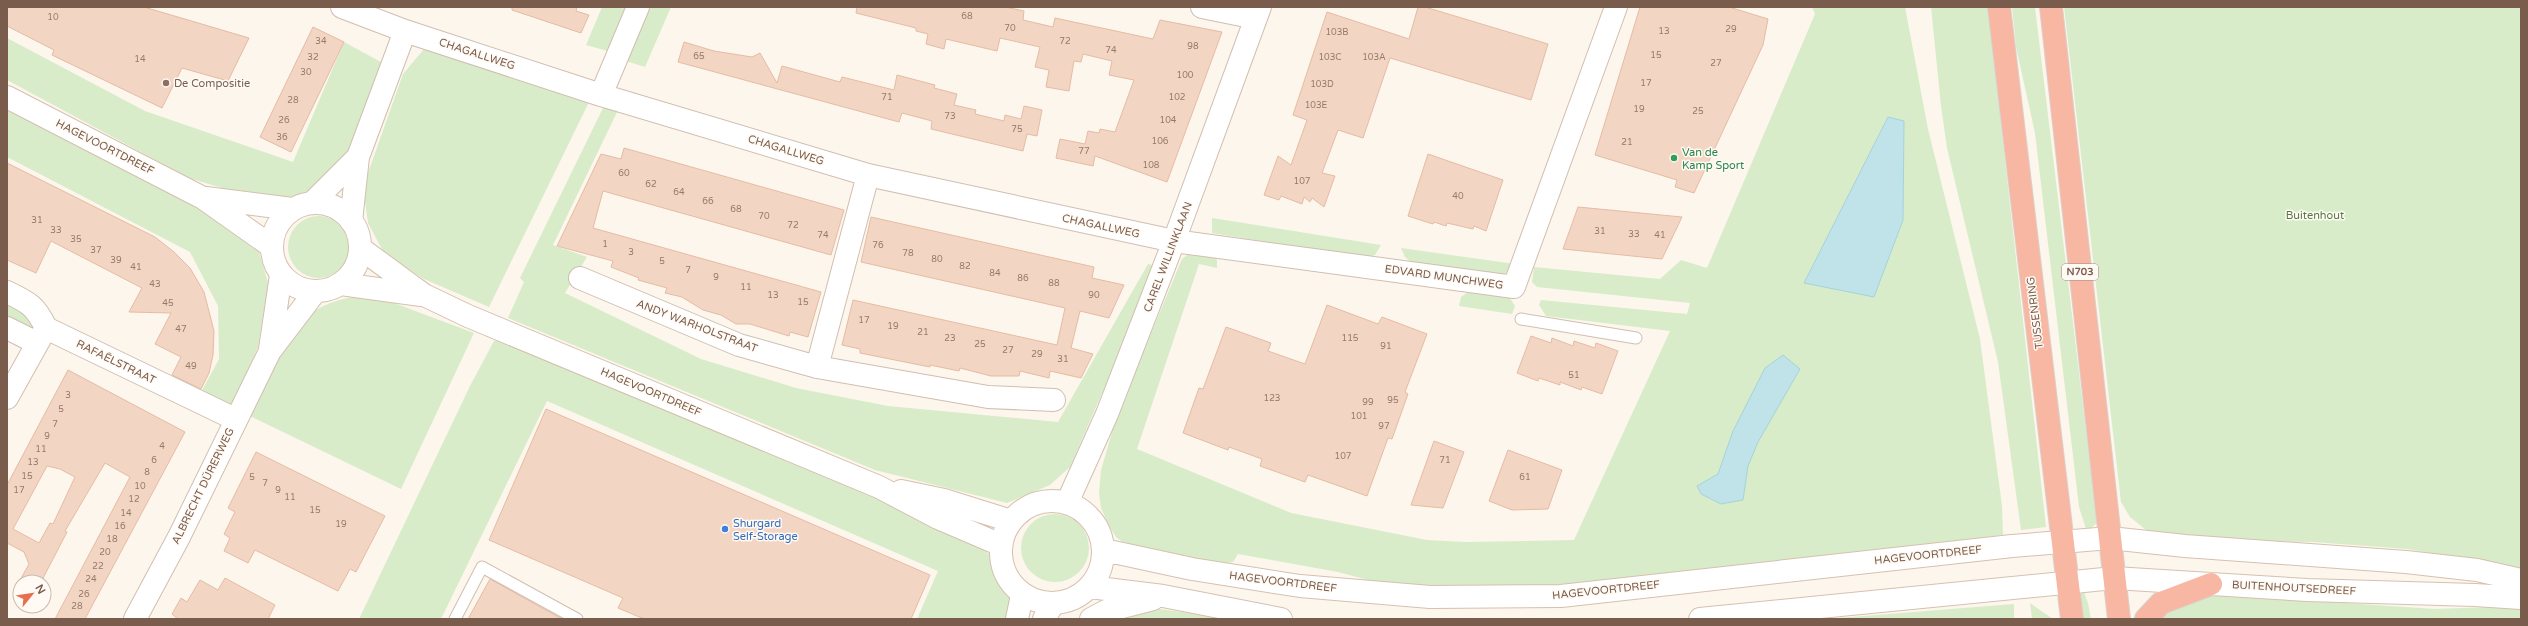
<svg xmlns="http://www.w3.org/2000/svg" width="2528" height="626" viewBox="0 0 2528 626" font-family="'Varela Round',sans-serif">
	<rect width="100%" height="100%" fill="#fdf6ec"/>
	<path fill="#d8ecc9" d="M602,7H629L611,52L586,45Z
		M649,7H671L645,67L626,61Z
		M1812,7H1905L1928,129L1980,339L2002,506L2003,535L1578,589L1398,588L1338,572L1238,554L1233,562L1214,565L1136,548L1124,543L1116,537L1109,526L1101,508L1099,493L1101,470L1117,415L1182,259L1191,252L1212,253L1217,260V268L1199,264L1137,449L1291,513L1427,540L1466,542L1574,540L1670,331L1546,316L1539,305L1541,300L1687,314L1690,303L1537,287L1532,282L1534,267L1660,279L1681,260L1707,268L1815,14Z
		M1931,7H1988L2046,527L2021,530L1998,362L1947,148L1941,106Z
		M2012,7H2035L2096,514V524L2090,529H2086L2079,507L2035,133L2016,47Z
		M2064,7H2521V570L2408,549L2313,542L2212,540L2166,535L2146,530L2130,517L2121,502Z
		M7,38L145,111L293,162L344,42L392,68L346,158L311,190L281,200L232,191L189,178L7,80Z
		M424,49L589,102L489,307L424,279L384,253L368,223L363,187L403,74Z
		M7,106L213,214L258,248L268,283L258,347L231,408L199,396L219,359L218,306L190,252L7,157Z
		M604,106L619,108L553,245L587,257L565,293L701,359L796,388L888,406L1058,422L1148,264L1157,266L1070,467L1050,485L1007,503L875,470L508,318L524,282L520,278Z
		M288 247a31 31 0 1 1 62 0a31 31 0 1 1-62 0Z
		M1212,218L1381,245L1375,255L1366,258L1212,233Z
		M1401,248L1515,264L1510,271L1502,275L1412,263L1405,257Z
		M1471,290L1508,295L1515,306L1512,314L1459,306L1461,297Z
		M370,294L474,333L401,489L250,416C262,392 289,328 310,314C328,301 348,297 370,294Z
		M7,301L38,325L28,329L7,318Z
		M504,340L893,503L972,540L990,555L1001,576L1012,600L1010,619H917L938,571L547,401L441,619H359L470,386L494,341Z
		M1021 548a34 34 0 1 1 68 0a34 34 0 1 1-68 0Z
		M2082,587L2088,603L2091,619H2078L2075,593Z
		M2211,594L2435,609L2521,606V619H2157L2167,608Z
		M2030,603L2053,619H2032Z
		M2014,604V619H1826Z
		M1151,608L1238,619H1104Z"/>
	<path fill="#bfe3e8" stroke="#a5d3da" d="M1888,117L1904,121L1903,220L1874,297L1804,283Z
		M1783,355L1800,369L1758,442L1748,466L1743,500L1721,504L1701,494L1697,486L1718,474L1733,431L1765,368Z"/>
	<path fill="#f3d5c3" stroke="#e6bba3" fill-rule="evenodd" d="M7,7H144L249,38L228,81L182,68L162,108L52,55L54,50L7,26Z
		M512,7H577L576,11L589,15L581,33L512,10Z
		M857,7H1005L1024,11L1023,20L1053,27L1055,18L1153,39L1160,20L1222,32L1167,182L1095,156L1093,166L1056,158L1060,139L1085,144L1088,131L1099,133L1100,129L1115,132L1134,80L1109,75L1112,61L1083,54L1081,62L1074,61L1069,91L1046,87L1049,70L1035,67L1040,47L1000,38L997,51L946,39L944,49L926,44L928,34L916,31V28L856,13Z
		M1418,7H1425L1548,44L1531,100L1390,58L1363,138L1338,130L1322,173L1335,176L1324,207L1312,198L1310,202L1304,197L1302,204L1281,196L1279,200L1264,195L1278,156L1291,165L1307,120L1293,115L1327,12L1409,39Z
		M1640,7H1729L1768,19L1763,45L1694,193L1675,187L1677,180L1595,155Z
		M313,27L344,42L291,152L260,137Z
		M684,42L714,51L752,57L760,53L777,83L782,66L840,82L842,77L894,90L897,75L935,85L934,88L957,94L954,105L976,110L975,114L1004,121L1005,115L1021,119L1024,106L1042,110L1037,136L1027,134L1023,151L931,129L932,121L902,113L899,122L678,62Z
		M624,148L844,210L831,255L603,191L593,228L821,292L808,337L790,332L789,336L750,324H736L721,315L703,310L682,297L665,293L667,288L638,280L639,278L611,267L613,261L557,246L601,154L621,159Z
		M1428,154L1503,180L1486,231L1474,226L1473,229L1447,223L1446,226L1434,222L1433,224L1408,216Z
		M7,163L155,237L174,252L190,268L204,292L214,331L213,355L209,373L201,389L172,375L181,357L155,344L171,313L129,312L142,288L51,241L36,273L7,260Z
		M1578,207L1682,217L1662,259L1563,249Z
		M871,217L1094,267L1092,278L1124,285L1109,318L1080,311L1071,348L1093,354L1081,378L1050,371L1049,378L1020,371L1019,376H991L960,368L959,371L930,365V367L860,353V349L842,345L853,300L1057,345L1065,308L861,262Z
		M1327,305L1378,324L1382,317L1427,334L1405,392L1408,394L1392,439L1388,438L1367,496L1308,475L1305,482L1260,466L1262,459L1229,447L1228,450L1183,433L1199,388L1203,389L1226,327L1271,343L1268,351L1305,364Z
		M1531,336L1551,343L1552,338L1573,346L1574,341L1595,348L1596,343L1618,351L1602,394L1582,387L1581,390L1560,382V385L1539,378L1538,381L1517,373Z
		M68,370L185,432L85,619H55L130,477L105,463L65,531L67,532L41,582H19L29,564L24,552L7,543V485ZM47,466L60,469L75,477L53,524L50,523L39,543L13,529Z
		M546,409L930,575L911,619H644L618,608L623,598L489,540Z
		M1434,441L1464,452L1443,508L1411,505Z
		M1508,450L1562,470L1548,509L1512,510L1489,501Z
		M256,452L385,516L356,572L350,569L338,591L255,550L248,563L224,551L230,538L224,534L235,512L228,508Z
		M225,578L275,605L268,619H178L172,614L181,598L187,602L200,580L218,590Z
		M490,579L562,619H468Z"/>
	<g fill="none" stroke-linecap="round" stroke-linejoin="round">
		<g stroke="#d1beb0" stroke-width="13">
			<path id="lane" d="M1521,319L1636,338
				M455,619L482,567L577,619"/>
		</g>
		<g stroke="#d1beb0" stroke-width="24">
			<path id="street" d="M342,7L405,31L601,95L868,175L1174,241L1514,287L1616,7
				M1202,7L1256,18
				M601,95L638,7
				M312,203L358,157
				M351,221L358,157L405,31
				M580,278L739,345L817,367L988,397L1054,400
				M7,292C28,302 36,306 46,328L235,419
				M7,328L37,343
				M270,349L281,275
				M817,367L868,175
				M7,398L46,328
				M1067,503L1107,414L1174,241L1260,7
				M135,619L179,537L270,351L315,292
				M1017,619L1022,595
				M1044,619L1053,604"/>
		</g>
		<g stroke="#d6c0b0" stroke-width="24">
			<path id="secondary" d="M7,97L203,198L271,246
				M206,198L292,209
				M272 247a44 44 0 1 1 88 0a44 44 0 1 1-88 0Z
				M360,248L424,295L468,316L879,487L938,518L1001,545
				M341,284L421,295
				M901,491L944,500L1011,521
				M1001 552a51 51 0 1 1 102 0a51 51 0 1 1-102 0Z
				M1104,550L1192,569L1300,586L1430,597L1561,596L2012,546L2110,538L2185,546L2406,562L2477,570L2521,580
				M1090,587L1163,596L1281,619
				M1091,619L1106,611L1153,599
				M1700,619L2114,578L2307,590L2475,595L2521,598"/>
		</g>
		<g stroke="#dad1cd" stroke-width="24">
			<path id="highway" d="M1999,7L2072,619
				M2051,7L2119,619
				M2146,619L2161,603L2211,584"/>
		</g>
		<use href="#lane" stroke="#fff" stroke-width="11"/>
		<use href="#street" stroke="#fff" stroke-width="22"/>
		<use href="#secondary" stroke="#fff" stroke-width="22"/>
		<use href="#highway" stroke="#f7b7a3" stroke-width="22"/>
	</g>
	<circle fill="#8d6e63" stroke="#fffaf3" stroke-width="1.5" cx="166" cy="83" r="4"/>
	<circle fill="#2e9e5b" stroke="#fffaf3" stroke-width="1.5" cx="1674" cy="158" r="4"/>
	<circle fill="#3f7fe0" stroke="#fffaf3" stroke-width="1.5" cx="725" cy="529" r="4"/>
	<g text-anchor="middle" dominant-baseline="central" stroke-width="3" stroke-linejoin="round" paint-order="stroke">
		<g font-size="9" fill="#987a6a">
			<text x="967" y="16">68</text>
			<text x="53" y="17">10</text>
			<text x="1010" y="28">70</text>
			<text x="1731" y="29">29</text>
			<text x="1664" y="31">13</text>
			<text x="1337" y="32">103B</text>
			<text x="321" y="41">34</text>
			<text x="1065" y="41">72</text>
			<text x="1193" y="46">98</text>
			<text x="1111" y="50">74</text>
			<text x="1656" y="55">15</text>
			<text x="699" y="56">65</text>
			<text x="313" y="57">32</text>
			<text x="1330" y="57">103C</text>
			<text x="1374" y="57">103A</text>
			<text x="140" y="59">14</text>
			<text x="1716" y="63">27</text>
			<text x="306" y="72">30</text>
			<text x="1185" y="75">100</text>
			<text x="1646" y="83">17</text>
			<text x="1322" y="84">103D</text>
			<text x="887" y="97">71</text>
			<text x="1177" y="97">102</text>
			<text x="293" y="100">28</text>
			<text x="1316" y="105">103E</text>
			<text x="1639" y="109">19</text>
			<text x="1698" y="111">25</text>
			<text x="950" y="116">73</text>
			<text x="284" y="120">26</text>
			<text x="1168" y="120">104</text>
			<text x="1017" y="129">75</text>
			<text x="282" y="137">36</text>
			<text x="1160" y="141">106</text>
			<text x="1627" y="142">21</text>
			<text x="1084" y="151">77</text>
			<text x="1151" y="165">108</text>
			<text x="624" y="173">60</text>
			<text x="1302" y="181">107</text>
			<text x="651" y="184">62</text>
			<text x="679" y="192">64</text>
			<text x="1458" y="196">40</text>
			<text x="708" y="201">66</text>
			<text x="736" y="209">68</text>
			<text x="764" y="216">70</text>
			<text x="37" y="220">31</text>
			<text x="793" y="225">72</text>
			<text x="56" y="230">33</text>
			<text x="1600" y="231">31</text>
			<text x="1634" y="234">33</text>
			<text x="823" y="235">74</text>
			<text x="1660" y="235">41</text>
			<text x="76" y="239">35</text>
			<text x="605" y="244">1</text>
			<text x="878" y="245">76</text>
			<text x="96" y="250">37</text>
			<text x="631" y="252">3</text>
			<text x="908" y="253">78</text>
			<text x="937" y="259">80</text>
			<text x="116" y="260">39</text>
			<text x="662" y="261">5</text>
			<text x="965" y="266">82</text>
			<text x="136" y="267">41</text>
			<text x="688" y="270">7</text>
			<text x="995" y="273">84</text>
			<text x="716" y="277">9</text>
			<text x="1023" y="278">86</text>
			<text x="1054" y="283">88</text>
			<text x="155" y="284">43</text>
			<text x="746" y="287">11</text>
			<text x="773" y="295">13</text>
			<text x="1094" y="295">90</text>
			<text x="803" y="302">15</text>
			<text x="168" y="303">45</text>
			<text x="864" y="320">17</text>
			<text x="893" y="326">19</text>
			<text x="181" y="329">47</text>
			<text x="923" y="332">21</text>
			<text x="950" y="338">23</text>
			<text x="1350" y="338">115</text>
			<text x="980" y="344">25</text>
			<text x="1386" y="346">91</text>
			<text x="1008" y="350">27</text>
			<text x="1037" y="354">29</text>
			<text x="1063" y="359">31</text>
			<text x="191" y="366">49</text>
			<text x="1574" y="375">51</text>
			<text x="68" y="395">3</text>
			<text x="1272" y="398">123</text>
			<text x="1393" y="400">95</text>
			<text x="1368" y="402">99</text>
			<text x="61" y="409">5</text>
			<text x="1359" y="416">101</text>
			<text x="55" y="424">7</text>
			<text x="1384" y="426">97</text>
			<text x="47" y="436">9</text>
			<text x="162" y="446">4</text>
			<text x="41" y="449">11</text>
			<text x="1343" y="456">107</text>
			<text x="154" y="460">6</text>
			<text x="1445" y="460">71</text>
			<text x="33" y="462">13</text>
			<text x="147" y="472">8</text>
			<text x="27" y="476">15</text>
			<text x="252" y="477">5</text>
			<text x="1525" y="477">61</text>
			<text x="265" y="483">7</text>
			<text x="140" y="486">10</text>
			<text x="19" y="490">17</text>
			<text x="278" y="490">9</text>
			<text x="290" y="497">11</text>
			<text x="134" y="499">12</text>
			<text x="315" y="510">15</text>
			<text x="126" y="513">14</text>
			<text x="341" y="524">19</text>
			<text x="120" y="526">16</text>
			<text x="112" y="539">18</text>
			<text x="105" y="552">20</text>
			<text x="98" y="566">22</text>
			<text x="91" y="579">24</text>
			<text x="84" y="594">26</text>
			<text x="77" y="606">28</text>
		</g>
		<rect fill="#fffaf3" stroke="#a28b7f" stroke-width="1" x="2062" y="264" width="36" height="16" rx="3"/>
		<g font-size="10" font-weight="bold" fill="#7a5c4d">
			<text x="2080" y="272">N703</text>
		</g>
		<g font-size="11" fill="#7a5c4d" stroke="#fffaf3">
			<text transform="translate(477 54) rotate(18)">CHAGALLWEG</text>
			<text transform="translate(105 147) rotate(27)">HAGEVOORTDREEF</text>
			<text transform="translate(786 150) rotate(17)">CHAGALLWEG</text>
			<text transform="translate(1101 226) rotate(12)">CHAGALLWEG</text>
			<text transform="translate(1168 257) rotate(-69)">CAREL WILLINKLAAN</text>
			<text transform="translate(1444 277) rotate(8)">EDVARD MUNCHWEG</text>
			<text transform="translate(2035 313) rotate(-97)">TUSSENRING</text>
			<text transform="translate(697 326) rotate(21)">ANDY WARHOLSTRAAT</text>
			<text transform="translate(116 362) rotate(26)">RAFAËLSTRAAT</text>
			<text transform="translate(651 392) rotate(23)">HAGEVOORTDREEF</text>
			<text transform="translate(203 486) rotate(-64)">ALBRECHT DÜRERWEG</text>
			<text transform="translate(1928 555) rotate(-6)">HAGEVOORTDREEF</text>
			<text transform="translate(1283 582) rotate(7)">HAGEVOORTDREEF</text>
			<text transform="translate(2294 588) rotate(3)">BUITENHOUTSEDREEF</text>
			<text transform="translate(1606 590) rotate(-6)">HAGEVOORTDREEF</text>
		</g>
		<g font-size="11" fill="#785e54" stroke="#fffaf3" text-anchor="start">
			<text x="174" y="83">De Compositie</text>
		</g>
		<g font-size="11" fill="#27864d" stroke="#fffaf3" text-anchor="start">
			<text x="1682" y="152">Van de<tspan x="1682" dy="13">Kamp Sport</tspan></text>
		</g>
		<g font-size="11" fill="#537a41" stroke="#fffaf3">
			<text x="2315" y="215">Buitenhout</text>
		</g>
		<g font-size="11" fill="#366cbe" stroke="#fffaf3" text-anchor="start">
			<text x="733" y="523">Shurgard<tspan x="733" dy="13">Self-Storage</tspan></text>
		</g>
	</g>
	<rect width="2528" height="626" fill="none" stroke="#7a5c4d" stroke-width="16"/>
	<g transform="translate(32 594) rotate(60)"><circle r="19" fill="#fffaf3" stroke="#cabbb1"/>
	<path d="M0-3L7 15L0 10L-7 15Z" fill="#e76f51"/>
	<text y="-6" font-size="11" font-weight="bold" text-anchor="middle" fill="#7a5c4d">N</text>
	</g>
</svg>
